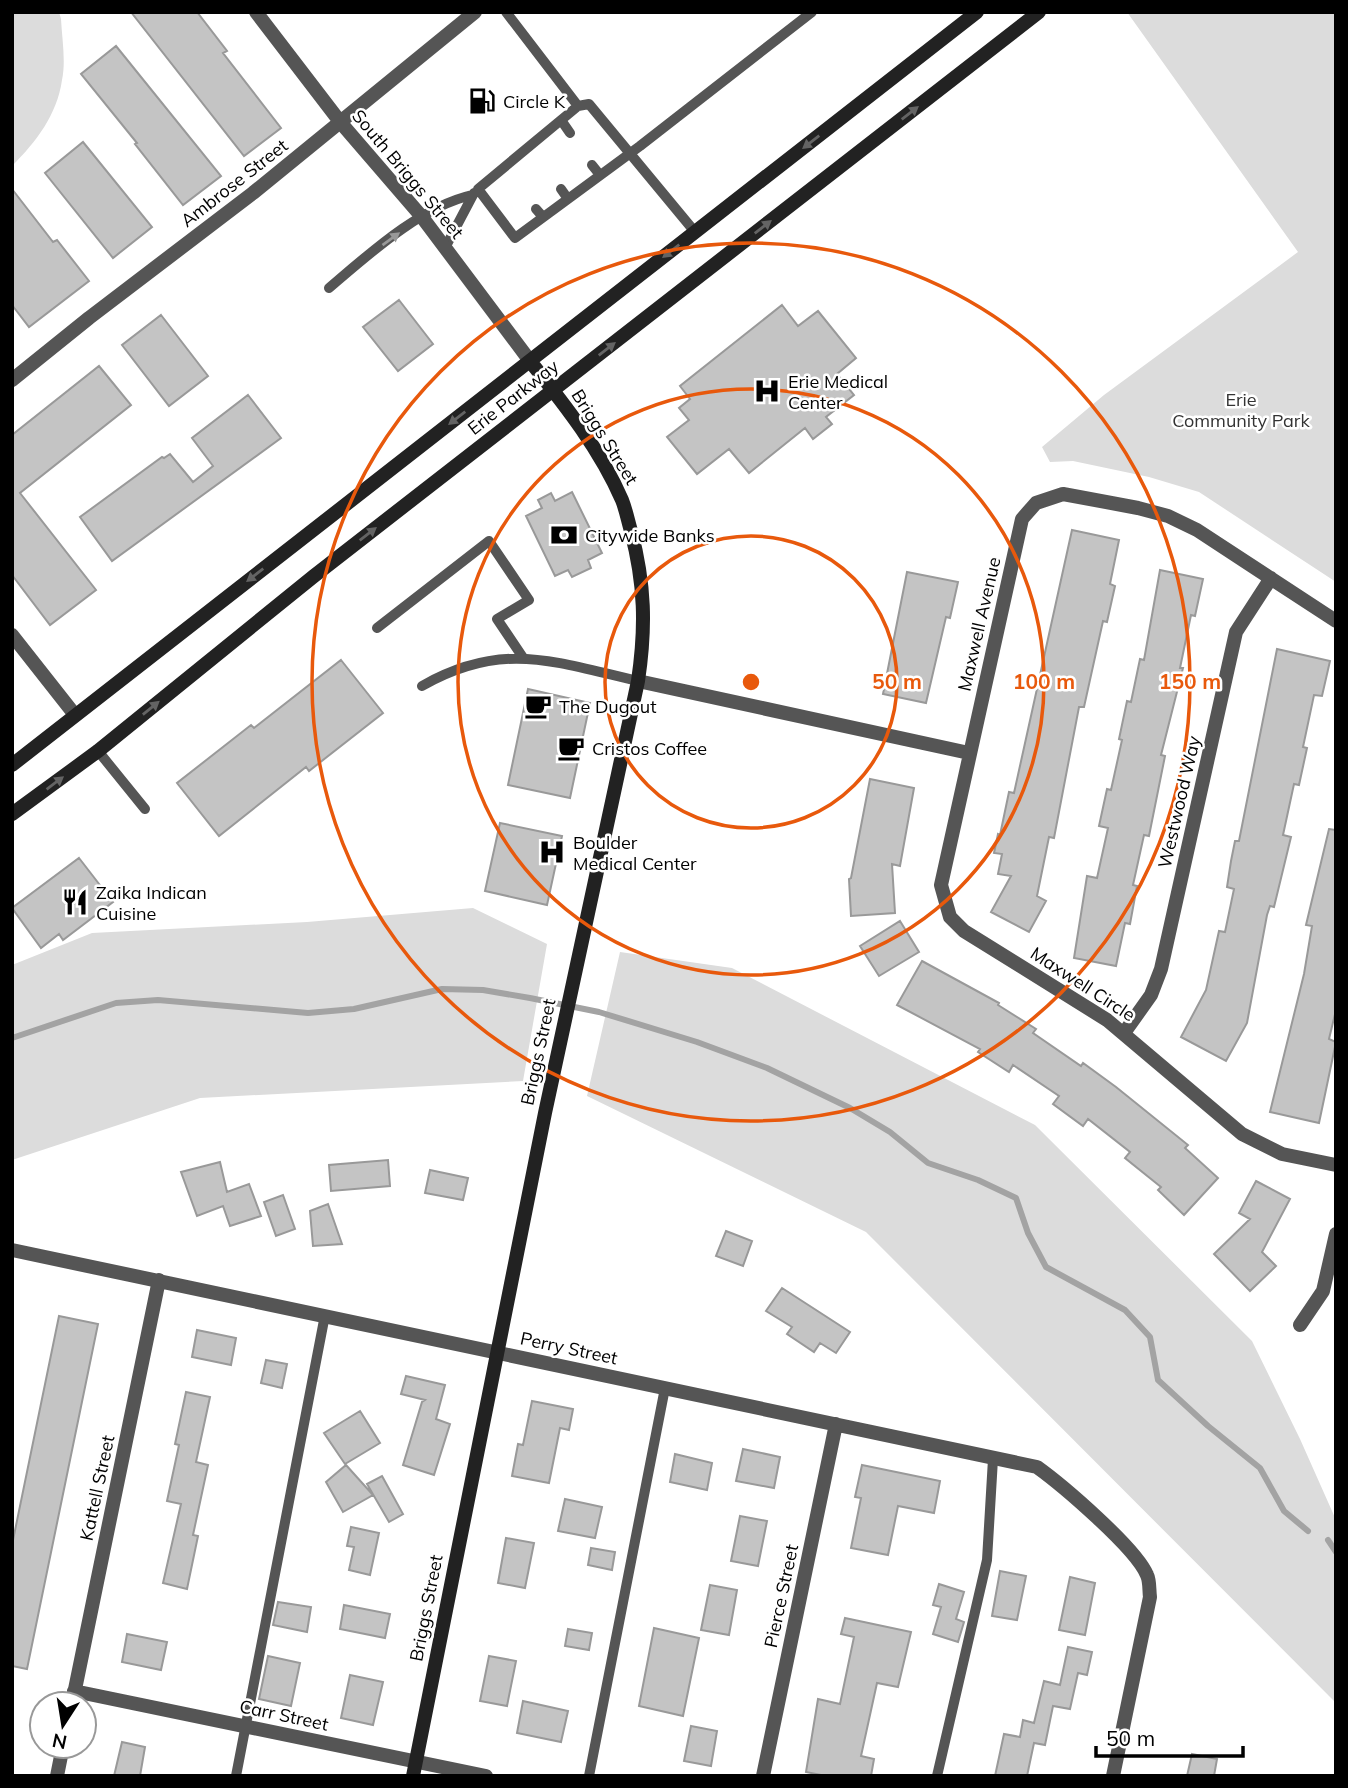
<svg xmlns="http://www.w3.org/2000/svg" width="1348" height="1788" viewBox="0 0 1348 1788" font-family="Mulish,sans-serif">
	<rect width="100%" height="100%" fill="#fff"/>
	<path fill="#dcdcdc" d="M12,12H59L61,19C62,39 66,61 62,80C57,115 36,142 12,166Z
		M1127,12H1336V582L1199,492L1149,477L1073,461L1050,462L1042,447L1104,395L1298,252Z
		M473,908L547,944L523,1081L200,1098L12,1160V965L92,933L307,922Z
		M620,952L732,968L1035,1125L1252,1341L1300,1439L1336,1520V1703L866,1232L587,1096Z"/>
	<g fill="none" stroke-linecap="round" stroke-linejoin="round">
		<path stroke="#a3a3a3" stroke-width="6" d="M12,1038L116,1003L158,1000L308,1013L354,1009L442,989L483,990L530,998L599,1012L697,1042L767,1068L850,1108L890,1132L928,1163L978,1180L1016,1198L1028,1233L1046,1267L1125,1310L1150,1337L1158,1380L1208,1426L1260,1468L1284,1511L1308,1531
			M1328,1540L1336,1552"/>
	</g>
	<path fill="#c4c4c4" stroke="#999" stroke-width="2" d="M131,12H197L227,51L223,53L281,128L244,156Z
		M116,46L221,176L183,205L135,144L137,143L81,74Z
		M83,142L152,227L113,258L45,173Z
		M12,189L53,242L57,240L89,281L29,327L12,305Z
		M399,300L433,344L398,371L363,327Z
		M782,305L798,326L818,311L856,358L837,374L854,395L826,417L832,424L813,439L805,428L749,473L729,449L697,474L667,437L689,420L679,408L690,399L680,386Z
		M161,315L208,376L169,406L122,345Z
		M99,366L131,405L20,493L96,590L50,625L12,575V435Z
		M248,395L281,438L112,561L80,517L162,457L164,458L170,454L193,482L213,466L192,438Z
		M572,492L602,553L588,560L591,568L572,577L568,570L555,576L526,516L542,508L538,500L551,493L555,501Z
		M1072,530L1119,540L1110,584L1115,586L1107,622L1103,621L1084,707H1079L1054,838L1049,837L1037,896L1046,901L1029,932L991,912L1011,876L998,874L1002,854L994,853L998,834L1000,835L1009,792L1014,793Z
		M1160,570L1203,579L1195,616L1191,615L1180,668H1183L1161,755L1165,756L1149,836L1144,835L1133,885L1137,886L1130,924L1125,923L1116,966L1074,958L1087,876L1097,878L1108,828L1099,826L1107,789L1111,790L1122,740L1119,739L1127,701L1131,702L1140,659L1144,660Z
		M907,572L958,582L950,618L946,617L926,703L883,694Z
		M1277,649L1330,661L1322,696L1314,695L1303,747L1307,748L1299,785L1294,784L1283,835L1291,837L1274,907L1270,906L1267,915L1247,1023L1226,1061L1181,1037L1206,990L1219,931L1225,932L1234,889L1227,887L1231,861L1235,841H1239Z
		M341,660L383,713L309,771L306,767L219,836L177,783L251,725L254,728Z
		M528,689L590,703L570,798L508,785Z
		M870,779L914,788L900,866L892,864L895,913L851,916L849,879L851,878Z
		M500,823L562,836L547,905L485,891Z
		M1329,829L1336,830V1010L1329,1039L1336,1042L1319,1123L1270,1112L1304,974L1312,926L1306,925Z
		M79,858L113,902L63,940L59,934L41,948L12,908Z
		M900,921L919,952L879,976L860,946Z
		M922,961L999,1003L998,1005L1036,1029L1033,1033L1081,1066L1083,1063L1116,1087L1188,1145L1185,1148L1218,1178L1184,1215L1158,1190L1161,1187L1125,1158L1130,1152L1088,1119L1083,1126L1053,1104L1059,1096L1013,1065L1009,1072L978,1052L980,1049L897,1005Z
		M388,1160L390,1186L331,1191L329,1165Z
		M220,1162L227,1192L249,1184L261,1216L230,1226L223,1206L197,1216L181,1172Z
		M430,1170L468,1178L463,1200L425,1193Z
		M1256,1181L1290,1199L1262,1252L1276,1266L1250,1291L1214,1254L1250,1219L1239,1213Z
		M283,1195L295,1229L276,1236L264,1202Z
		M328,1204L342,1244L313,1246L310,1211Z
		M726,1231L752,1241L743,1266L716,1256Z
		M782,1288L850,1332L836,1353L820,1343L814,1352L787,1334L792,1327L766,1311Z
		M59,1316L98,1324L27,1669L12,1666V1545Z
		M197,1330L236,1338L231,1365L192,1357Z
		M266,1360L287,1364L282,1388L261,1383Z
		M406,1376L445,1385L436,1419L450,1424L434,1475L403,1465L422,1402L425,1400L401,1394Z
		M186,1392L210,1397L196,1462L208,1465L193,1535L198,1536L187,1589L163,1583L181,1504L167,1501L179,1445L175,1444Z
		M532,1401L573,1409L569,1430L560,1428L549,1483L512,1476L518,1444L523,1445Z
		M360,1411L380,1443L345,1464L324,1433Z
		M743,1449L780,1457L774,1488L736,1481Z
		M675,1454L712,1463L707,1490L670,1482Z
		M346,1465L373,1495L343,1512L326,1482Z
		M862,1465L940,1481L934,1513L898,1506L888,1555L851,1548L861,1498L855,1497Z
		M382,1476L403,1514L389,1522L367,1484Z
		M565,1499L602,1507L595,1538L558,1531Z
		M740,1516L767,1521L758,1566L731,1561Z
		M351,1527L379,1533L370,1575L349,1570L354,1547L347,1546Z
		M506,1538L534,1543L525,1588L498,1583Z
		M591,1548L615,1552L612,1570L588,1565Z
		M1000,1571L1026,1576L1017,1620L992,1616Z
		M1070,1577L1095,1583L1085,1635L1059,1630Z
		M939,1584L964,1592L956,1619L964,1622L958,1642L933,1634L941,1607L933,1605Z
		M710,1585L737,1590L729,1635L701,1630Z
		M278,1602L311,1607L307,1632L273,1625Z
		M344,1605L390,1614L385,1638L340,1629Z
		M845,1618L911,1632L898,1687L877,1683L861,1756L874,1759L871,1776H826L806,1772L818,1699L840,1704L854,1637L841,1634Z
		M654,1628L699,1638L683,1716L639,1706Z
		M568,1629L592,1633L589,1650L565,1646Z
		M127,1634L167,1642L161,1670L122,1662Z
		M1068,1647L1092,1652L1087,1675L1078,1673L1070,1709L1053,1706L1045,1745L1034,1743L1027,1776H995L1004,1734L1020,1737L1023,1720L1034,1723L1044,1681L1060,1685Z
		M268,1656L300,1663L291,1706L259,1699Z
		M489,1656L516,1661L507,1706L480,1701Z
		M350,1675L383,1682L373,1725L341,1718Z
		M523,1701L568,1711L561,1742L517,1733Z
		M691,1726L717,1731L711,1766L684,1761Z
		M122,1742L145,1747L140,1776H114Z
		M1192,1754L1217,1759L1214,1776H1187Z"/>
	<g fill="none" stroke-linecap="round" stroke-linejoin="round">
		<path stroke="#555" stroke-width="10" d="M506,12L578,106L478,189L515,238L640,146L812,12
			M578,106L589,104L695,232
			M561,120L570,133
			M592,165L600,175
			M561,189L568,199
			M536,209L543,217
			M445,248L474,193
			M329,288C369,254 420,207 472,195
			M377,628L489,541L529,600L497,619L524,659
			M422,686C503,640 554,662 638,681
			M98,751L145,809
			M236,1776L325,1315
			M589,1776L665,1388
			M937,1776L987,1560L993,1459"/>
		<path stroke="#555" stroke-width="14" d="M256,12L341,123L422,217L530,361
			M12,380L89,318L253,193L475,12
			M1336,621L1197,530L1168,516L1138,508L1063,494L1036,503L1022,519L941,885L950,917L964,931L1107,1020L1242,1134L1282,1154L1336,1165
			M12,635L75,715
			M638,681L969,753
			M1124,1033L1151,995L1161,969L1236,632L1271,578
			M12,1250L1037,1467C1062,1485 1136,1548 1147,1575C1150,1581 1149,1590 1150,1597L1113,1776
			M1300,1325L1323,1291L1336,1234
			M74,1691L486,1776
			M72,1704L159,1280
			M57,1776L63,1746
			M763,1776L836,1424"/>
		<path stroke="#222" stroke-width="14" d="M12,765L977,12
			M12,814L98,751L314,576L1039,12
			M413,1776L545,1113L638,681C646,627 645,584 631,531C628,521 626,510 622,500C600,449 564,404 530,361"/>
	</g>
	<defs><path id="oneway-solid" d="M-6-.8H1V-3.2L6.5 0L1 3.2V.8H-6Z" transform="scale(1.75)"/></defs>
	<g fill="#646464">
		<use href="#oneway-solid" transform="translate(910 113) rotate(-38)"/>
		<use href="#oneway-solid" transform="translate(811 142) rotate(142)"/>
		<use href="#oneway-solid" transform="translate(763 227) rotate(-38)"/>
		<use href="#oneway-solid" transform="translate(671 251) rotate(142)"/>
		<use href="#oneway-solid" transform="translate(607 349) rotate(-38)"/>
		<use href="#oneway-solid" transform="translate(457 418) rotate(142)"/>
		<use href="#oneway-solid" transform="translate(368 534) rotate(-38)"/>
		<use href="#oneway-solid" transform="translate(255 575) rotate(142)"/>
		<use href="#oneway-solid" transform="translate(151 708) rotate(-39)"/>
		<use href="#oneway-solid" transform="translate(55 783) rotate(-37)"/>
	</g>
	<use fill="#999" href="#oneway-solid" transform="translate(391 239) rotate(-36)"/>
	<g fill="none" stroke="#e8590c" stroke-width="3.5">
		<circle cx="751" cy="682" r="146"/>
		<circle cx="751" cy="682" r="293"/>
		<circle cx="751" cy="682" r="439"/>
	</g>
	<defs>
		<g id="fuel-bare" transform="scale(2.1)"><path d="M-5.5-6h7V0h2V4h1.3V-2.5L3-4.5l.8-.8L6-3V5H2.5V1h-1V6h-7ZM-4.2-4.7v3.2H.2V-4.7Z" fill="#000" stroke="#fff" stroke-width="2.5" paint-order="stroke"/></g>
		<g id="hospital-bare" transform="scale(2.1)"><path d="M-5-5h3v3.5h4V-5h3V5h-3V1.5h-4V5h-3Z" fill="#000" stroke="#fff" stroke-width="2.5" paint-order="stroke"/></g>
		<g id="bank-bare" transform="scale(2.1)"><path d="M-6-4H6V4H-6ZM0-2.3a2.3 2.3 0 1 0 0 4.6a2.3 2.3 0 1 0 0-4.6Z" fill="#000" stroke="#fff" stroke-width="2.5" paint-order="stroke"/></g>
		<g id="cafe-bare" transform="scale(2.1)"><path d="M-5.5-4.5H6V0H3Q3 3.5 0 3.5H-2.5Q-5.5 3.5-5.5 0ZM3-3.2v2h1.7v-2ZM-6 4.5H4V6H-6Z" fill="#000" stroke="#fff" stroke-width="2.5" paint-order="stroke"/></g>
		<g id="restaurant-bare" transform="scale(2.1)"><path d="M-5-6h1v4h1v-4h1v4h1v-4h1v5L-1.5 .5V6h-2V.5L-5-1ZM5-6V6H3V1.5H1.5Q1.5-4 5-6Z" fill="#000" stroke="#fff" stroke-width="2.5" paint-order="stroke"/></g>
	</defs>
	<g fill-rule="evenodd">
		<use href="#fuel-bare" x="482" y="101"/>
		<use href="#hospital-bare" x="767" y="391"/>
		<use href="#bank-bare" x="564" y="535"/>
		<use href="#cafe-bare" x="538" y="706"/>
		<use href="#cafe-bare" x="571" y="748"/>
		<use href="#hospital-bare" x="552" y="852"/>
		<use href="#restaurant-bare" x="75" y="902"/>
	</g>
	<g text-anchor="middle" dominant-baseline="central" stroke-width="5" stroke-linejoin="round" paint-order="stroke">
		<g font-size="18" fill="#000" stroke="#fff" text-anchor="start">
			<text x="503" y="101">Circle K</text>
			<text x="788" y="381">Erie Medical<tspan x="788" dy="21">Center</tspan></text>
			<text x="585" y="535">Citywide Banks</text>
			<text x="559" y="706">The Dugout</text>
			<text x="592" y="748">Cristos Coffee</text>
			<text x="573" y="842">Boulder<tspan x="573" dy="21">Medical Center</tspan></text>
			<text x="96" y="892">Zaika Indican<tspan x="96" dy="21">Cuisine</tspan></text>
		</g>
		<g font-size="18" fill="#000" stroke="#fff">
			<text transform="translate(408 174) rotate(50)">South Briggs Street</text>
			<text transform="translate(234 183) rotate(-38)">Ambrose Street</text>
			<text transform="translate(513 397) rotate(-38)">Erie Parkway</text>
			<text transform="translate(605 437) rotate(58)">Briggs Street</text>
			<text transform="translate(979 624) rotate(-77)">Maxwell Avenue</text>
			<text transform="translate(1179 802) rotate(-77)">Westwood Way</text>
			<text transform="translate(1083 984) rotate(33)">Maxwell Circle</text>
			<text transform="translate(538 1052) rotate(-78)">Briggs Street</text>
			<text transform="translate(569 1348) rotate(12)">Perry Street</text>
			<text transform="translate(97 1488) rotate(-78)">Kattell Street</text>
			<text transform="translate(781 1596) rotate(-78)">Pierce Street</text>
			<text transform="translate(426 1608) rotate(-79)">Briggs Street</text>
			<text transform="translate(284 1715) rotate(12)">Carr Street</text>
		</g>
		<g font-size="18" fill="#333" stroke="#fff">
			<text x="1241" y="399">Erie<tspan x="1241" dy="21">Community Park</tspan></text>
		</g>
	</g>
	<circle cx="751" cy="682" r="10" fill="#e8590c" stroke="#fff" stroke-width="3.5"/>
	<g font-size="21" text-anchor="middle" font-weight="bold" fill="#e8590c" stroke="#fff" stroke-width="5" stroke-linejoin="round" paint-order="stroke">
		<text x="897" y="689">50 m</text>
		<text x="1044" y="689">100 m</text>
		<text x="1190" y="689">150 m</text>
	</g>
	<rect width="1348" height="1788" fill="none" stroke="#000000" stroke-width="28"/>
	<g transform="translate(63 1725) rotate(192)"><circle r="33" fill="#ffffff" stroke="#999999" stroke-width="2"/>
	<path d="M0-5L12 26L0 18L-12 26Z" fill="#000000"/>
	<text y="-10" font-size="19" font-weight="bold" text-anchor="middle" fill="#000000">N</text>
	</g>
	<path d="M1096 1746v10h147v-10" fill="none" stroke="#000000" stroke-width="3.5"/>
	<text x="1106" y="1746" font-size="21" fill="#000000" stroke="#ffffff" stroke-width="5" paint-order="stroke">50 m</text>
</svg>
